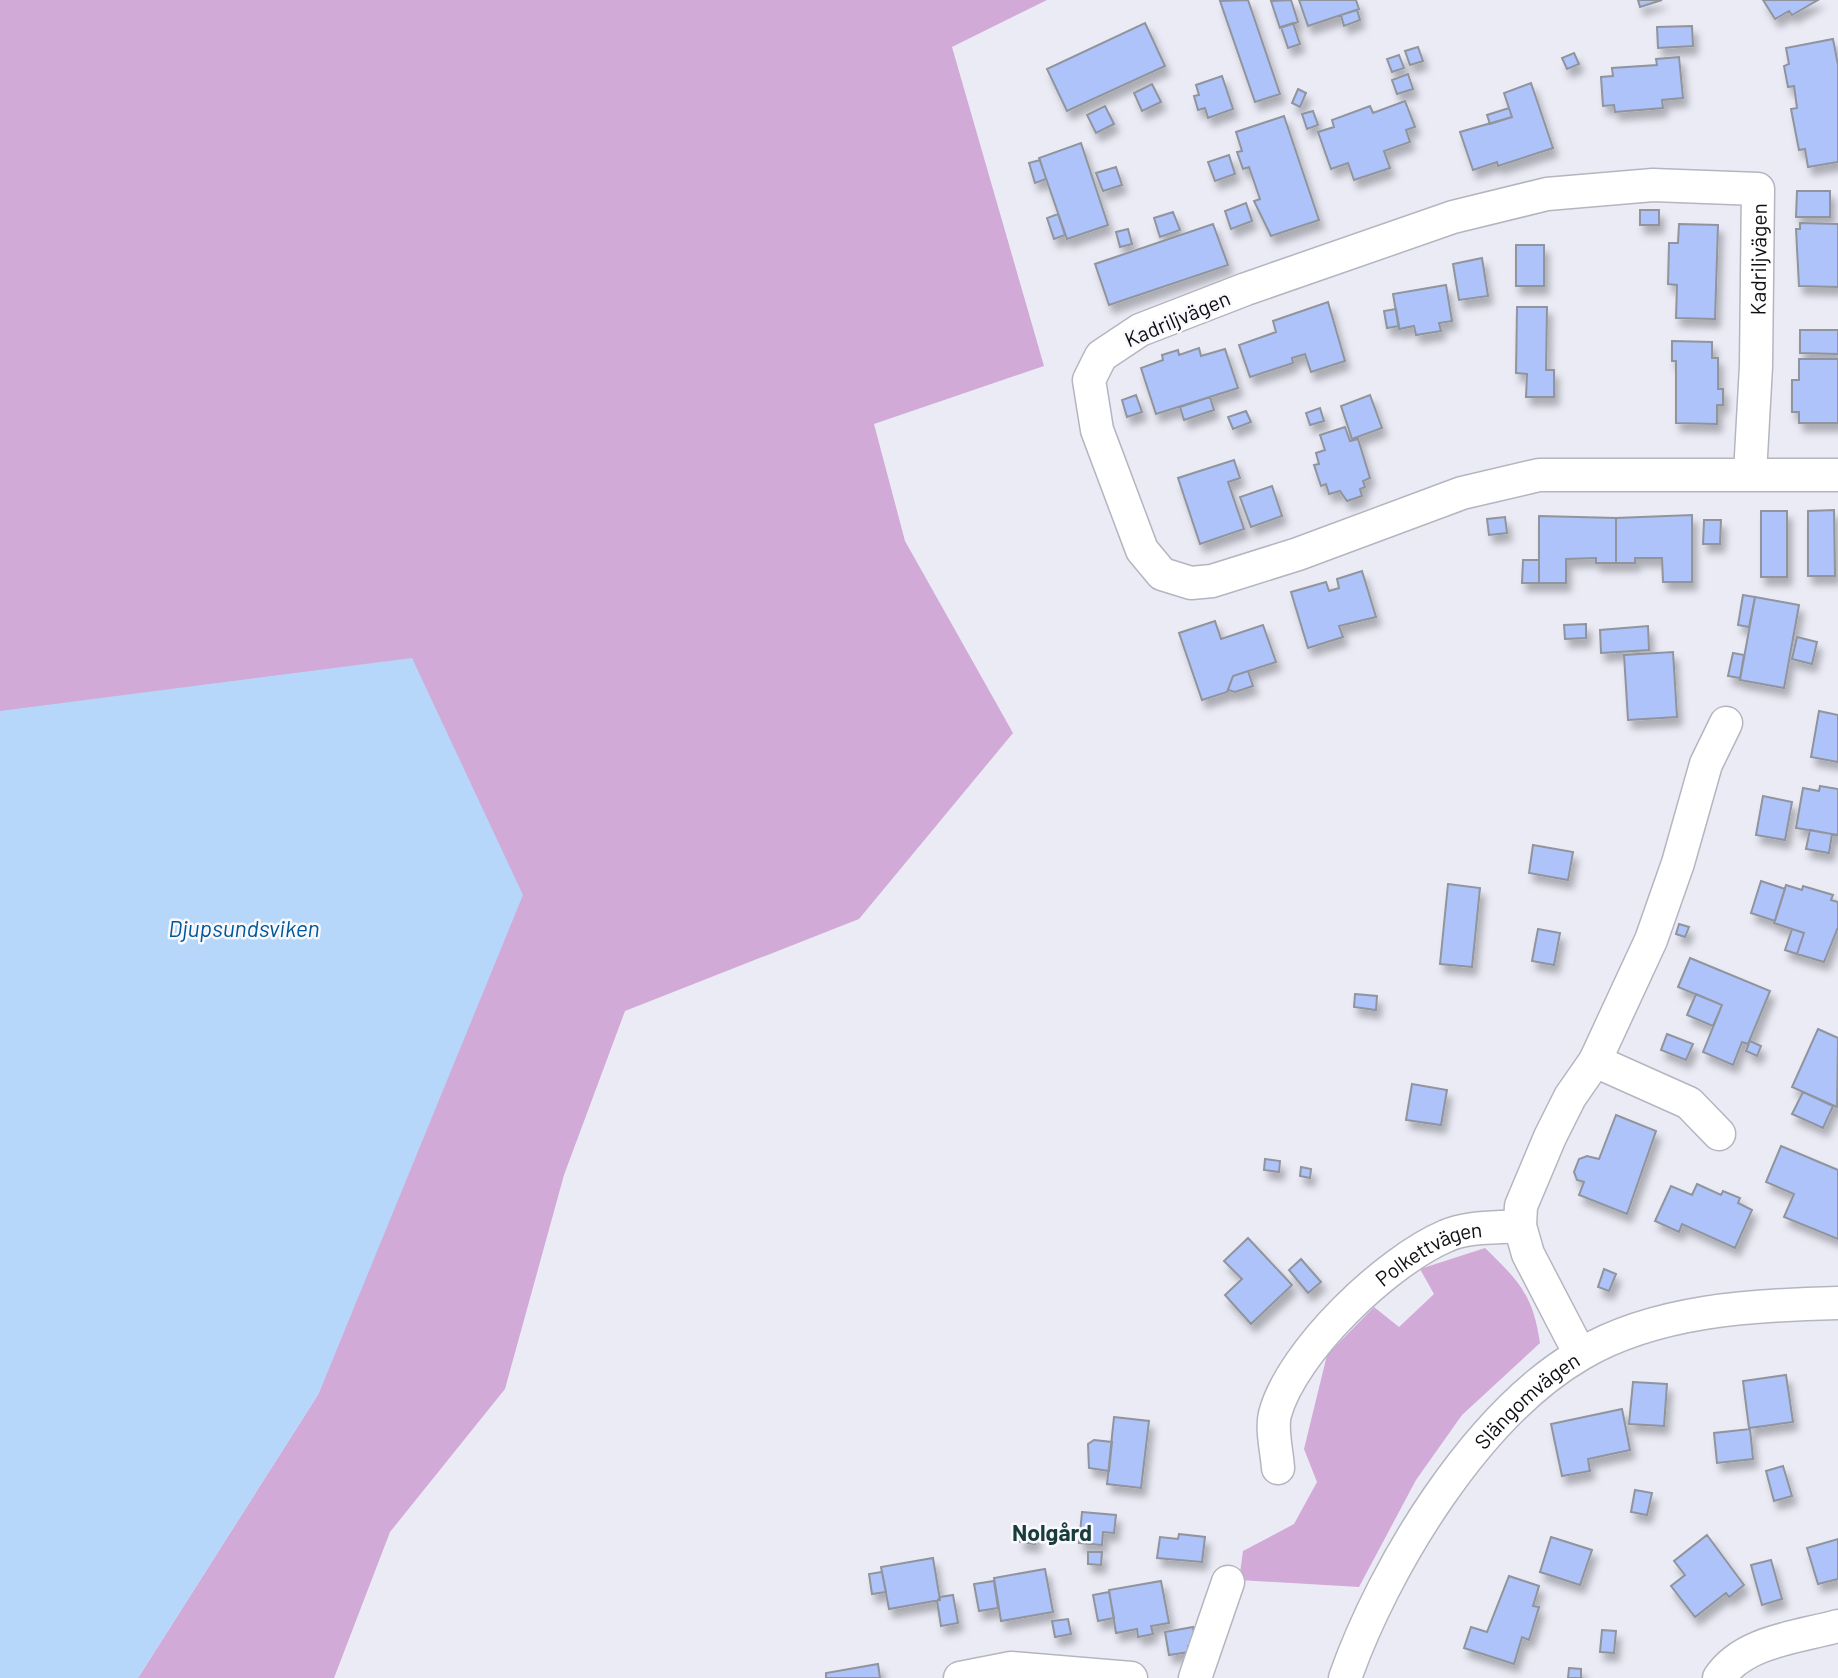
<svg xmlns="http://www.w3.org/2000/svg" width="1838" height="1678" viewBox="0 0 1838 1678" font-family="Barlow,sans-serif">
	<defs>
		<filter id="shadow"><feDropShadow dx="4.5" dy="8" stdDeviation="3.5" flood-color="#0004"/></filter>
	</defs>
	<rect width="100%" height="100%" fill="#ebebf6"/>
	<path fill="#d2aad7" d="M0,0H1047L952,47L1044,366L874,424L905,541L1013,733L859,919L625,1011L564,1175L505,1389L390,1532L334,1678H138L319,1393L11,712L0,711Z
		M1485,1248C1519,1281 1533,1295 1540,1343L1462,1415L1416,1480L1359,1587L1239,1580L1243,1551L1294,1524L1317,1482L1304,1449L1327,1355L1374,1307L1399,1327L1434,1294L1420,1269Z"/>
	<path fill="#b6d7fa" d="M412,658L523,895L319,1393L138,1678H0V711Z"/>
	<path fill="#aec3f9" stroke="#90949d" stroke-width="2" filter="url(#shadow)" d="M1248,0L1280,94L1255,102L1220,1Z
		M1291,0L1298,22L1280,28L1271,1Z
		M1299,0H1356L1359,9L1308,26Z
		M1638,0H1662L1640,7Z
		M1763,0H1818L1792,15L1789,11L1775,19Z
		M1357,10L1360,20L1344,26L1341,15Z
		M1145,23L1165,66L1067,111L1047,69Z
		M1293,23L1300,44L1288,48L1281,27Z
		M1692,26L1693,46L1658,48L1657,27Z
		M1833,39L1838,65V162L1808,167L1805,149L1799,150L1791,109L1797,108L1794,86L1788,87L1784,66L1789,64L1786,48Z
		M1418,47L1423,61L1410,65L1405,51Z
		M1574,53L1579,64L1567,69L1562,58Z
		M1399,55L1404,68L1392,72L1387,59Z
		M1679,57L1683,98L1662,100L1663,108L1615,112L1614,105L1603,106L1601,77L1613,76L1612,68L1657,65L1656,59Z
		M1408,74L1413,89L1397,94L1392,80Z
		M1222,76L1233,109L1208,118L1205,108L1198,110L1194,96L1199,95L1196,85Z
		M1531,83L1553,148L1498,166L1497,162L1473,170L1460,132L1512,117L1504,93Z
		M1152,84L1161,102L1142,111L1134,93Z
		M1298,89L1306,93L1300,107L1292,103Z
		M1405,101L1415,127L1406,130L1410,142L1384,151L1390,168L1354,180L1348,163L1331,169L1318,132L1334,127L1332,120L1370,106L1373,113Z
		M1105,106L1114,124L1096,133L1087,115Z
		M1509,108L1512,117L1490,124L1487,115Z
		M1313,111L1318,125L1307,129L1302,114Z
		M1284,116L1319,220L1271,236L1254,201L1260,199L1249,167L1243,169L1237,152L1242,151L1236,132Z
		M1081,143L1108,225L1067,239L1039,158Z
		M1229,155L1235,174L1215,181L1208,162Z
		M1040,160L1046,179L1035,183L1029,163Z
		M1116,167L1122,185L1103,191L1096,173Z
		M1797,191H1830V217H1796Z
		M1246,203L1252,221L1231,229L1225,211Z
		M1640,210H1659V225H1640Z
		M1173,212L1180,230L1160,237L1154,218Z
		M1058,214L1065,235L1054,239L1047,218Z
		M1800,223L1838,224V287L1799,286L1796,229H1800Z
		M1213,224L1228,265L1109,305L1095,264Z
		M1679,224L1718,225L1715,319L1676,318L1677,285L1668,284L1669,243H1678Z
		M1128,229L1132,244L1120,247L1116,232Z
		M1516,245H1544V286H1516Z
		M1482,258L1488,296L1459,300L1453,264Z
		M1446,285L1452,321L1439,323L1441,331L1416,335L1414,326L1399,329L1393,294Z
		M1328,302L1345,361L1311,372L1305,354L1292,358L1293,363L1250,377L1239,345L1276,332L1273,321Z
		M1517,307H1547L1546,370H1554V397H1526L1527,374L1516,373Z
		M1396,309L1399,326L1387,328L1384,311Z
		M1800,330H1838V354L1800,353Z
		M1672,341L1712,342V358H1718V389H1723V405H1717V424L1676,423V361H1672Z
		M1199,348L1201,356L1225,349L1238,388L1156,414L1141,368L1163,360L1162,355L1178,350L1179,355Z
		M1799,359H1838V423H1799V412H1792V380H1799Z
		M1136,395L1142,412L1127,417L1122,400Z
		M1370,395L1382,428L1352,439L1341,406Z
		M1210,397L1214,410L1184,420L1180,407Z
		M1320,408L1324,421L1310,425L1306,413Z
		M1246,411L1251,422L1233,429L1228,417Z
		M1345,427L1350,441L1358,439L1370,478L1363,481L1365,487L1360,489L1362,496L1347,501L1340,491L1329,494L1326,484L1321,486L1314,465L1319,464L1316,453L1325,450L1320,435Z
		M1234,460L1240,478L1228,482L1244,529L1200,544L1178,478Z
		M1272,486L1282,516L1251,527L1240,497Z
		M1834,510L1835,576H1808V511Z
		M1761,511H1787V577H1761Z
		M1692,515V582H1663L1662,558H1635V563H1616V518Z
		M1539,516L1616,518V563H1596V558L1566,559V583H1539Z
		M1505,517L1507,533L1489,535L1487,519Z
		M1704,520H1721L1720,544H1703Z
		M1523,560H1539V583H1522Z
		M1362,571L1376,617L1339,626L1343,637L1308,648L1291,592L1326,582L1329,591L1339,588L1337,579Z
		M1743,595L1755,597L1749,627L1738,625Z
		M1755,597L1799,605L1784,688L1740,680Z
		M1215,621L1221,639L1263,625L1276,662L1233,676L1227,692L1202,700L1179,633Z
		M1586,624V638L1565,639L1564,625Z
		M1648,626L1649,650L1601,653L1600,630Z
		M1797,637L1817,642L1812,664L1792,659Z
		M1673,652L1677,717L1628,720L1624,655Z
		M1733,653L1744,655L1740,678L1728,676Z
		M1248,671L1253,686L1235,692L1228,690L1233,676Z
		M1819,711L1838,715V762L1811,757Z
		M1820,786L1838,789V835L1796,828L1803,788L1819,791Z
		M1763,796L1792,802L1785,840L1756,835Z
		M1810,830L1832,834L1829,853L1806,849Z
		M1533,845L1573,852L1568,880L1529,873Z
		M1761,881L1785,889L1775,921L1751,913Z
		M1448,884L1480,888L1472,967L1440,964Z
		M1786,885L1802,890L1803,886L1833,895L1831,900L1838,902V927L1824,962L1797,954L1804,933L1774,923Z
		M1679,924L1689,927L1685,937L1676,934Z
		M1538,929L1560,933L1554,965L1532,961Z
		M1792,929L1804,933L1797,954L1785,950Z
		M1690,958L1770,991L1748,1044L1742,1042L1733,1065L1703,1052L1722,1005L1678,987Z
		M1355,994L1377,996L1376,1010L1354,1007Z
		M1696,994L1722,1005L1713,1026L1687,1015Z
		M1818,1029L1838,1038L1837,1107L1792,1087Z
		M1667,1034L1693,1044L1686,1060L1661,1050Z
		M1750,1041L1761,1046L1757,1056L1746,1051Z
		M1412,1084L1447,1090L1441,1125L1406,1120Z
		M1803,1092L1833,1106L1823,1128L1792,1114Z
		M1616,1115L1656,1131L1627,1214L1579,1195L1584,1182L1577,1180L1574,1172L1579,1159L1587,1156L1599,1159Z
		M1781,1146L1838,1170V1239L1784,1217L1794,1194L1766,1182Z
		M1265,1159L1280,1161L1279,1172L1264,1170Z
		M1301,1167L1311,1169L1310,1178L1300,1176Z
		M1697,1184L1721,1195L1723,1191L1740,1198L1738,1203L1752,1210L1735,1248L1682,1224L1679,1232L1655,1221L1671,1186L1692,1195Z
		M1248,1238L1292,1285L1251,1324L1225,1295L1242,1279L1224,1261Z
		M1301,1259L1321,1282L1308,1293L1289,1270Z
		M1604,1269L1616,1274L1609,1291L1598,1287Z
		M1786,1375L1793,1422L1749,1428L1743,1381Z
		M1633,1382L1667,1384L1664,1426L1629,1424Z
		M1622,1409L1630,1450L1588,1459L1590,1471L1562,1476L1551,1424Z
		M1114,1417L1149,1421L1141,1488L1107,1484Z
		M1750,1429L1753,1459L1717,1463L1714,1433Z
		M1094,1440L1112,1442L1109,1471L1089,1468L1088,1444Z
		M1783,1466L1792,1496L1774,1501L1766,1471Z
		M1635,1490L1652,1493L1647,1515L1631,1512Z
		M1082,1512L1116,1515L1114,1533L1103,1532L1102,1545L1079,1543Z
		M1021,1531L1036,1532L1035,1544L1020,1542Z
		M1179,1534L1205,1537L1202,1562L1157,1558L1160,1537L1178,1539Z
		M1707,1535L1744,1585L1729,1597L1726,1593L1695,1617L1671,1586L1685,1575L1674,1561Z
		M1551,1537L1592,1550L1580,1585L1540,1572Z
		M1838,1539V1579L1818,1584L1807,1548Z
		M1088,1552H1102L1101,1565L1088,1564Z
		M933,1558L940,1600L889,1609L881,1567Z
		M1771,1560L1782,1599L1762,1605L1751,1565Z
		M1045,1569L1053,1612L1001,1621L994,1578Z
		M882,1572L886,1592L872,1594L869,1574Z
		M1509,1576L1539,1586L1533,1606L1539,1607L1529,1640L1522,1637L1514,1664L1464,1648L1471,1627L1487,1632Z
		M994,1581L998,1608L979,1611L974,1584Z
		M1161,1581L1169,1623L1151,1626L1153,1634L1138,1637L1137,1629L1116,1633L1109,1590Z
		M1109,1592L1114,1618L1098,1621L1093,1595Z
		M953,1595L958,1623L941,1626L937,1601L940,1597Z
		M1068,1619L1071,1634L1055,1637L1052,1621Z
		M1193,1627L1196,1645L1188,1646L1189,1652L1169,1655L1165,1632Z
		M1602,1630L1616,1631L1614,1653L1600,1652Z
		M878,1664L880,1678H826V1673Z
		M1569,1668L1581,1669V1678H1568Z"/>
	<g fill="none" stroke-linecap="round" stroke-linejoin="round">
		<g stroke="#b5b5c0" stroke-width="35">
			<g id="minor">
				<path id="s1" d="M1750,474L1756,366L1758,189L1653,185L1547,194L1453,217L1246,289L1140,330L1101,356L1089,380L1097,430L1142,550L1162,574L1191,583L1212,581L1298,554L1462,493L1539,475H1838"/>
				<path d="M1595,1061L1689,1103L1719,1134"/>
				<path d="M1580,1354L1528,1254L1520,1226L1521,1206L1550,1137L1570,1097L1595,1061L1651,940L1678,863L1706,764L1726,723"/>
				<path id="s2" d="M1278,1468C1277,1452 1271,1429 1275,1414C1292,1351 1387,1261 1446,1236C1468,1226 1497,1228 1520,1226"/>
				<path d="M960,1678L1011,1668L1131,1678"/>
				<path d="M1195,1678L1228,1582"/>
				<path id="s3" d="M1345,1678C1384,1567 1476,1415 1581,1354C1656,1310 1753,1305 1838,1303"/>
				<path d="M1719,1678C1743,1641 1799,1637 1838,1626"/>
			</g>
		</g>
		<use href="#minor" stroke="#fff" stroke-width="32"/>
	</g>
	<g text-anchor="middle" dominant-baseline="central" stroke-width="5" stroke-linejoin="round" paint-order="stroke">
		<g font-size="21" fill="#0f0f13" stroke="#f9f9fd">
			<text stroke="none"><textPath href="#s1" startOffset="215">Kadriljvägen</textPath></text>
			<text transform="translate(1177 318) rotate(-23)">Kadriljvägen</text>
			<text stroke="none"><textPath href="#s2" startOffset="284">Polkettvägen</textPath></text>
			<text stroke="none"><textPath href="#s3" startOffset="336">Slängomvägen</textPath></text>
		</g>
		<g font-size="23" font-style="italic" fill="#00589a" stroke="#f9f9fd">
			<text x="244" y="928">Djupsundsviken</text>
		</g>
		<g font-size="23" font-weight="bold" fill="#193c3c" stroke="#f9f9fd">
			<text x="1052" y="1532">Nolgård</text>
		</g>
	</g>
</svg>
